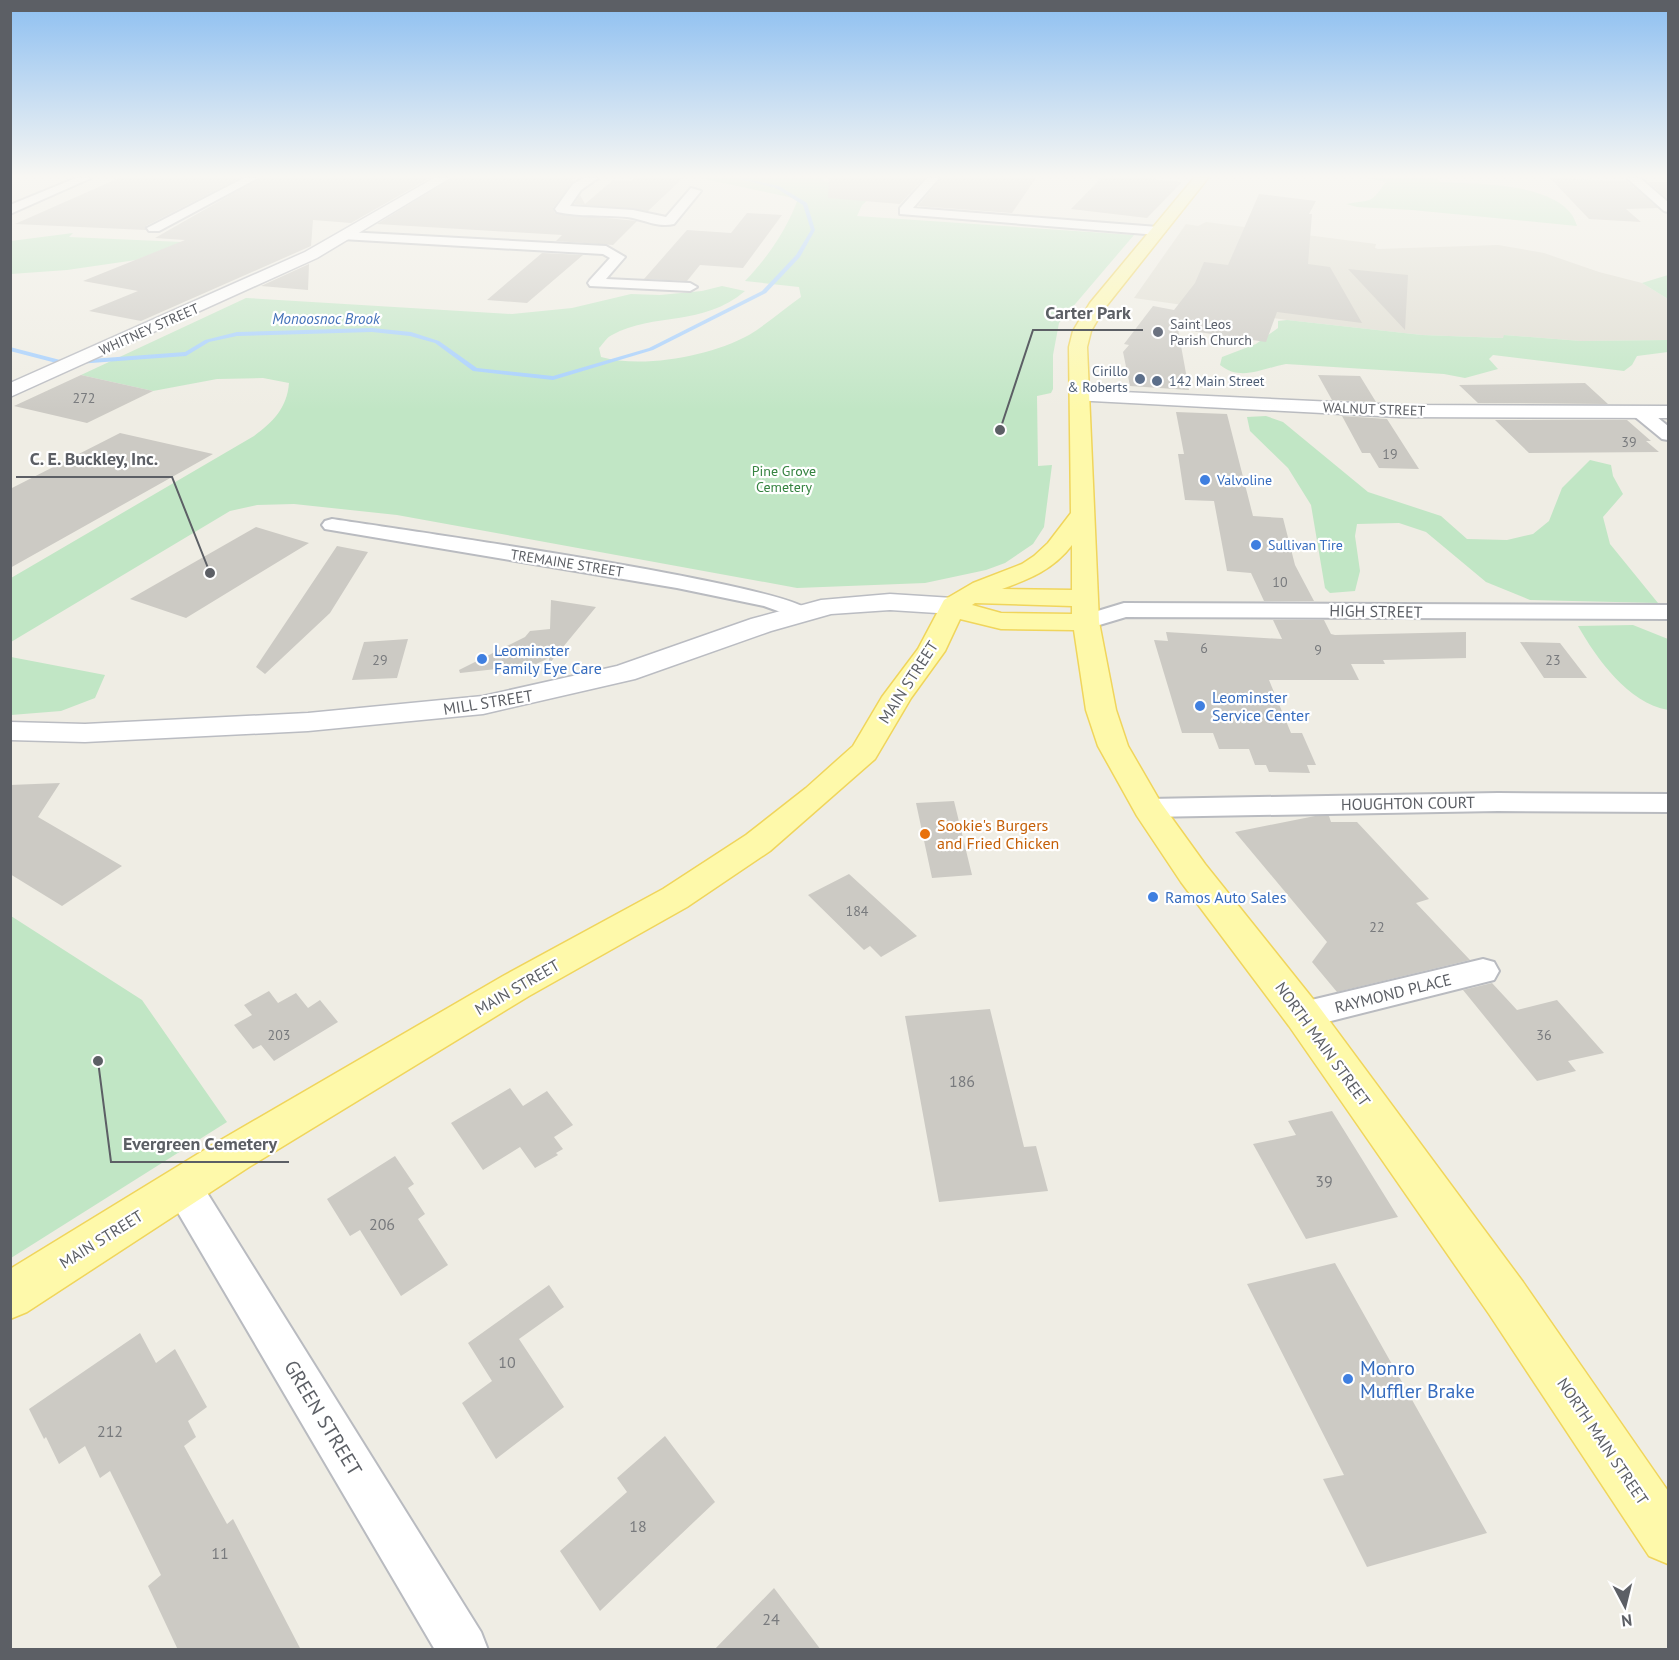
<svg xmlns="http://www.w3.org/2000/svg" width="1679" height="1660" viewBox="0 0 1679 1660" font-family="'PT Sans',sans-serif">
	<rect width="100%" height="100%" fill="#efede4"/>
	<path fill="#dfddd2" d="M1206,222L1376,244L1375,248L1378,249L1498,245L1544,253L1599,272L1642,283L1668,299V340L1581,341L1504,335V338L1422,335L1287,320L1134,298L1186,224L1198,226Z"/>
	<path fill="#c1e6c5" d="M700,178H823L824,181L876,193L862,205L857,216L1134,235L1059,323L1053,355V389L1051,393L1037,396L1038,466L1052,465L1044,527L1033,544L1005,563L986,570L925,583L797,588L397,515L294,504L257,505L230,511L11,642V578L254,436C273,422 287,408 289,383L263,378L217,379L153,391L81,375L246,298L512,314L572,308L631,294L660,295L702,291L722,286L745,291C703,327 654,312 612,335C607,337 603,344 599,348L601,357C643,369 711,356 749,335C767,324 784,309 801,297L799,287L745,281C768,257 786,231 798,199Z
		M1367,178H1436L1441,182C1477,184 1566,182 1577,226L1412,210L1357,207L1346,204C1373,199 1369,205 1386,182Z
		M73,233L69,237L182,242L136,260L67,270L11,274V241Z
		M1668,275V299L1642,283Z
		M1287,320L1422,335L1503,338L1504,335L1581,341L1668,340V352L1637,356L1632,365L1624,371L1493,355L1489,359L1498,369L1465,378L1444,374L1286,364C1263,368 1241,382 1220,365L1222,357L1256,344L1278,328V321Z
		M1266,416L1283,422L1368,492L1441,516L1467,539L1507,540L1533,534L1549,521L1562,488L1590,460L1611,465L1613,476L1623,494L1603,517L1610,544L1658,603L1530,600L1486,582L1426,532L1399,523L1357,524L1355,536L1360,571L1355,591L1330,593L1325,588L1311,505L1288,468L1250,431L1247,417Z
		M1633,625L1668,639V710C1628,703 1597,659 1578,626Z
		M11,657L105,675L95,698L61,711L11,715Z
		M11,916L142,1000L227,1122L11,1258Z"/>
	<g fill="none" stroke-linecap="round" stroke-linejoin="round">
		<path fill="#a5cffe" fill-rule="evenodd" d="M736,178H742L779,186L807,203L815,230L800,257L766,293L653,350L553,380L473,371L435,343L410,336L372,332L237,336L209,342L186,356L64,365L10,351V347L64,361L185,352L205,340L237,332L372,328L411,332L439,341L477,368L553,376L649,348L762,291L796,255L811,230L803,205L776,188Z"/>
	</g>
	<path fill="#cccac4" d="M119,178H240L146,226V230L15,224Z
		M260,178H430L351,223L313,220L311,246L141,321L89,311L138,291L83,281L185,240L155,238Z
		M452,178H572L574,181L553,208L555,213L637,221L613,245L556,241L562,235L377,224Z
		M635,178H683L648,211L574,204L580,195L585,204L613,180L631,181Z
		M829,178H924L900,204L828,198Z
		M941,178H1036L1012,213L918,206Z
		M1101,178H1142L1182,182L1147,218L1071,209Z
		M1550,178L1627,181L1658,208L1626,209L1641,222L1589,219Z
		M1648,182H1668V199Z
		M1259,194L1316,201L1309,214H1312L1308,264L1330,267L1362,323L1277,312L1266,342L1178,329L1189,390L1130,386L1123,352L1129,345L1124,344L1153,306L1174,310L1195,283L1204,262L1228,265Z
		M747,213L782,215L743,268L700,265L687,281L644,279L687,230L731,233Z
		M542,253L583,255L527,303L487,300Z
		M309,264L308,290L261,286Z
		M1348,269L1408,275L1405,330Z
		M81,375L153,391L87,423L14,406Z
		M1318,375L1360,376L1376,402L1332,400Z
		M1585,383L1608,404L1478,403L1459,385Z
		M1176,412L1227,414L1253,516L1283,518L1295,565L1314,601H1264L1251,573L1227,571L1214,501L1185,500L1178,454H1184Z
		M1342,416L1387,419L1419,469L1379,468L1370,453H1362Z
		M1495,420H1627L1651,441H1646L1659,452L1529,453Z
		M120,433L213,454L10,568V489Z
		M256,527L309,543L186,618L130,599Z
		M337,546L368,552L330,613L265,674L256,667Z
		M551,600L596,607L549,664V658L534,665L460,673L459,670L525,637L530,631L550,629Z
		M1273,620H1324L1331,634L1335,635L1466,632V658L1383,660L1385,664H1351L1359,680H1269L1291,733H1302L1316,765H1307L1310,773L1269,772L1266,765H1255L1249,749H1219L1213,733H1182L1154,640L1168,641L1166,632L1282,639Z
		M408,639L397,678L352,680L364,642Z
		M1520,642L1560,643L1587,678H1544Z
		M60,783L38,817L122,866L62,906L10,874V785Z
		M954,801L972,875L932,878L916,803Z
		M1315,816H1329L1331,822H1357L1429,899L1416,903L1470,960L1337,992L1312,962L1327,942L1235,832Z
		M849,874L917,936L881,957L870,946L864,950L808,895Z
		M1492,983L1517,1010L1557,1000L1604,1053L1568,1061L1576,1071L1537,1081L1463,990Z
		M269,991L278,1003L296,993L308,1008L320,1000L338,1022L274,1061L261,1045L253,1049L234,1025L252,1015L244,1005Z
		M990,1009L1024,1147L1036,1146L1048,1191L939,1202L905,1016Z
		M510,1088L523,1106L547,1091L573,1125L554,1137L563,1149L556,1153L558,1155L535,1168L520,1147L483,1170L451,1123Z
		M1332,1111L1398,1217L1306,1239L1253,1144L1296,1135L1288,1121Z
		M395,1156L414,1184L408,1188L425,1214L418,1219L448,1265L401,1296L360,1230L350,1236L327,1199Z
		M1335,1263L1487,1533L1367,1567L1323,1479L1344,1475L1247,1284Z
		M549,1285L564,1307L519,1339L564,1407L496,1459L462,1403L492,1381L468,1343Z
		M140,1333L156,1363L175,1349L207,1407L188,1421L196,1437L184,1446L227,1524L233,1519L301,1650H178L148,1586L161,1575L110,1471L100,1478L85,1446L59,1464L46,1437L44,1439L29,1409Z
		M665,1436L715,1502L600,1611L560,1551L627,1492L617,1478Z
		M774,1588L821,1650H714Z"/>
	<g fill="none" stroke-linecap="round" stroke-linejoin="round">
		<g stroke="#b9bbc0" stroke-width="4">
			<path id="minor" d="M76,178H91L10,214V205Z
				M244,178H258L159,231H149L147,228Z
				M584,178H598L581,190L570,206L633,210L666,217L691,188L701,191L674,224C657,228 643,219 627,217C604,215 579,217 557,212L555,209L573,184Z
				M927,178H939L913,208L1158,227L1165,231L1158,235L900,214V208Z
				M1627,178H1640L1668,202V212L1664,211Z
				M347,232L606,246L625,257L606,279L690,283L697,287L690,291L590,286L588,283L590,280L610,258L603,254L342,239L340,236Z
				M1640,407L1646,408L1668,426V440L1662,439L1634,416L1631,412L1634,408Z
				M332,519C392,528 793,585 811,612L808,617L800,619L764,606L677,588L325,529L322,525L325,521Z
				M1124,603L1668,605V619L1126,617L1086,629L1078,627L1074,622L1078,617Z
				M1498,793L1668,794V812L1498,811L1148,817L1138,815L1134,808L1138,801L1148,799Z
				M1483,959L1494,962L1499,971L1494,980L1303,1028L1291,1024L1286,1015L1291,1006L1303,1002Z
				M183,1170L196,1175L481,1632L488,1650H435L170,1199L164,1187L170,1175Z"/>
		</g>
		<g stroke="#b9bbc0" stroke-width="3">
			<path id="tertiary" d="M1080,390L1399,405L1668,406V418L1399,417L1073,400L1070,396L1073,392Z"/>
		</g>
		<g stroke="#babcc2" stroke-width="3">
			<path id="secondary" d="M434,178H450L317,258L10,397V383L305,252Z
				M890,594L953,598L962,600L966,606L962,612L953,614L890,610L831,614L771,631L635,679L483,714L308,731L85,742L10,740V722L85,724L308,713L483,696L617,666L751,619L821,600Z"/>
		</g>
		<g stroke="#f0d55c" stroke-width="3">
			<path id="primary" d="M1194,178H1208L1104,309L1091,331L1087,347L1099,622L1116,710L1128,746L1161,803L1205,864L1317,1004L1523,1282L1668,1491V1564L1649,1556L1489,1314L1289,1026L1181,882L1137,816L1098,746L1086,710L1074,630L1001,629L960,619L945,651L911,698L875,759L770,851L687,907L529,996L249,1167L27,1312L10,1319V1269L219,1141L503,976L663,889L746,835L806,788L853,746L882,697L918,649L944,600L973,583L1022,564L1034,556L1048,543L1071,513L1069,347L1073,331L1090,303ZM1072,545V590L1002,589C1029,579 1053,570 1072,545ZM975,603L1072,606V614L1001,613L972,605Z"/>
		</g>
		<use href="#minor" fill="#fff" fill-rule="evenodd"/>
		<use href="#tertiary" fill="#fff" fill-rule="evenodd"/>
		<use href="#secondary" fill="#fff" fill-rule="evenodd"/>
		<use href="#primary" fill="#fef9aa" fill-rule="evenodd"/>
	</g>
	<linearGradient id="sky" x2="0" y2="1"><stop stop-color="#8dbff1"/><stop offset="0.43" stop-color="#f8f7f3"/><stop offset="1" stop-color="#f8f7f3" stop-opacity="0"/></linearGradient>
	<rect width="1679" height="410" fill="url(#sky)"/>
	<circle fill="#6b7280" stroke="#fff" stroke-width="2" cx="1158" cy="332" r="6"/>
	<g fill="#5c6f8a" stroke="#fff" stroke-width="2">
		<circle cx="1140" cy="379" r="6"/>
		<circle cx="1157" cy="381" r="6"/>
	</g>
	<g fill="#3f7fe0" stroke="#fff" stroke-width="2">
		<circle cx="1205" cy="480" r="6"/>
		<circle cx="1256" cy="545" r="6"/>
		<circle cx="482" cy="659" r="6"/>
		<circle cx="1200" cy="706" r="6"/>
		<circle cx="1153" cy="897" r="6"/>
		<circle cx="1348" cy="1379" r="6"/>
	</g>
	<circle fill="#e8710a" stroke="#fff" stroke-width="2" cx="925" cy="834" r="6"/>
	<g text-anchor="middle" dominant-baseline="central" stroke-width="4.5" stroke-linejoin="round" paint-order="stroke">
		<g font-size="14" fill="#5b616d" stroke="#fff" text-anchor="start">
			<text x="1170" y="324">Saint Leos<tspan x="1170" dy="16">Parish Church</tspan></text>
		</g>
		<g font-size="14" fill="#5c5f65" stroke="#fff">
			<text transform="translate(149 329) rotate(-24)">WHITNEY STREET</text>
			<text transform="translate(1374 409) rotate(2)">WALNUT STREET</text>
			<text transform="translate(567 563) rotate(9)">TREMAINE STREET</text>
		</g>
		<g font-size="14" fill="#4e5e75" stroke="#fff" text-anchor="end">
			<text x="1128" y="371">Cirillo<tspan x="1128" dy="16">&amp; Roberts</tspan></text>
			<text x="1169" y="381" text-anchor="start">142 Main Street</text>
		</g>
		<g font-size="14" fill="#787a7d">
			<text x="84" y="398">272</text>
			<text x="1629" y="442">39</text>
			<text x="1390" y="454">19</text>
			<text x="1280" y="582">10</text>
			<text x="1204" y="648">6</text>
			<text x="1318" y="650">9</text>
			<text x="380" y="660">29</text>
			<text x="1553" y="660">23</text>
			<text x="857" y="911">184</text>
			<text x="1377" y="927">22</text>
			<text x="279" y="1035">203</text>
			<text x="1544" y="1035">36</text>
		</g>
		<g font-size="14" fill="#358340" stroke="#fff">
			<text x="784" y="471">Pine Grove<tspan x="784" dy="16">Cemetery</tspan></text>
		</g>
		<g font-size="14" fill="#366cbe" stroke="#fff" text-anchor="start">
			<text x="1217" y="480">Valvoline</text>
			<text x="1268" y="545">Sullivan Tire</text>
		</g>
		<g font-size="15" font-style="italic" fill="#4472b9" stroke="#fff">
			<text x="326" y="318">Monoosnoc Brook</text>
		</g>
		<g font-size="16" fill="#5c5f65" stroke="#fff">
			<text transform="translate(1376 611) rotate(1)">HIGH STREET</text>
			<text transform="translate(908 682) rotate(-57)">MAIN STREET</text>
			<text transform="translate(488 702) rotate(-9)">MILL STREET</text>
			<text transform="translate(1408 803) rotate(-1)">HOUGHTON COURT</text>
			<text transform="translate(517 987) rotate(-30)">MAIN STREET</text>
			<text transform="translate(1393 993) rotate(-14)">RAYMOND PLACE</text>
			<text transform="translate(1323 1044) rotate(54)">NORTH MAIN STREET</text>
			<text transform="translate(101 1239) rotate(-32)">MAIN STREET</text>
			<text transform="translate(1603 1441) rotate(56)">NORTH MAIN STREET</text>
		</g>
		<g font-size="16" fill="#366cbe" stroke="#fff" text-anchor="start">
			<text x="494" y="650">Leominster<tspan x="494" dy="18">Family Eye Care</tspan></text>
			<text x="1212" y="697">Leominster<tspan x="1212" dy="18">Service Center</tspan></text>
			<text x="1165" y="897">Ramos Auto Sales</text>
		</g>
		<g font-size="16" fill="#c56008" stroke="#fff" text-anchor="start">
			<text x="937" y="825">Sookie's Burgers<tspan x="937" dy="18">and Fried Chicken</tspan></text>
		</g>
		<g font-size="16" fill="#787a7d">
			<text x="962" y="1081">186</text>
			<text x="1324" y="1181">39</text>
			<text x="382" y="1224">206</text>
			<text x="507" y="1362">10</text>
			<text x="110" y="1431">212</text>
			<text x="638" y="1526">18</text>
			<text x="220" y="1553">11</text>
			<text x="771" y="1619">24</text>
		</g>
		<g font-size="20" fill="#366cbe" stroke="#fff" text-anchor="start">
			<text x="1360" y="1368">Monro<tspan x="1360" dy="23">Muffler Brake</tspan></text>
		</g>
		<g font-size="20" fill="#5c5f65" stroke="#fff">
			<text transform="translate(323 1418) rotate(59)">GREEN STREET</text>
		</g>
	</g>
	<path fill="none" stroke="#5c5f65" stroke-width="2" d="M1000 430L1033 330H1143M210 573L172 477H16M98 1061L111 1162H289"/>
	<g fill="#5c5f65" stroke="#fff" stroke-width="2">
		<circle cx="1000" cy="430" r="6"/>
		<circle cx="210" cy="573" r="6"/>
		<circle cx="98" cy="1061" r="6"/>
	</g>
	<g font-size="18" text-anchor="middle" font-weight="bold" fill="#5c5f65" stroke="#fff" stroke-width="4.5" stroke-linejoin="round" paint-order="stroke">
		<text x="1088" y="319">Carter Park</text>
		<text x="94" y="465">C. E. Buckley, Inc.</text>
		<text x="200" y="1150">Evergreen Cemetery</text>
	</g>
	<rect width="1679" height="1660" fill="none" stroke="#5c5f65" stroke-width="24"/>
	<g transform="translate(1625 1606) rotate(173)" stroke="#ffffff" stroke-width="4.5" paint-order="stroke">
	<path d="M0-4.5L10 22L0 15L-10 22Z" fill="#5c5f65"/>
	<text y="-9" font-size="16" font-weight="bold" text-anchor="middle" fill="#5c5f65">N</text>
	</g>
</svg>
